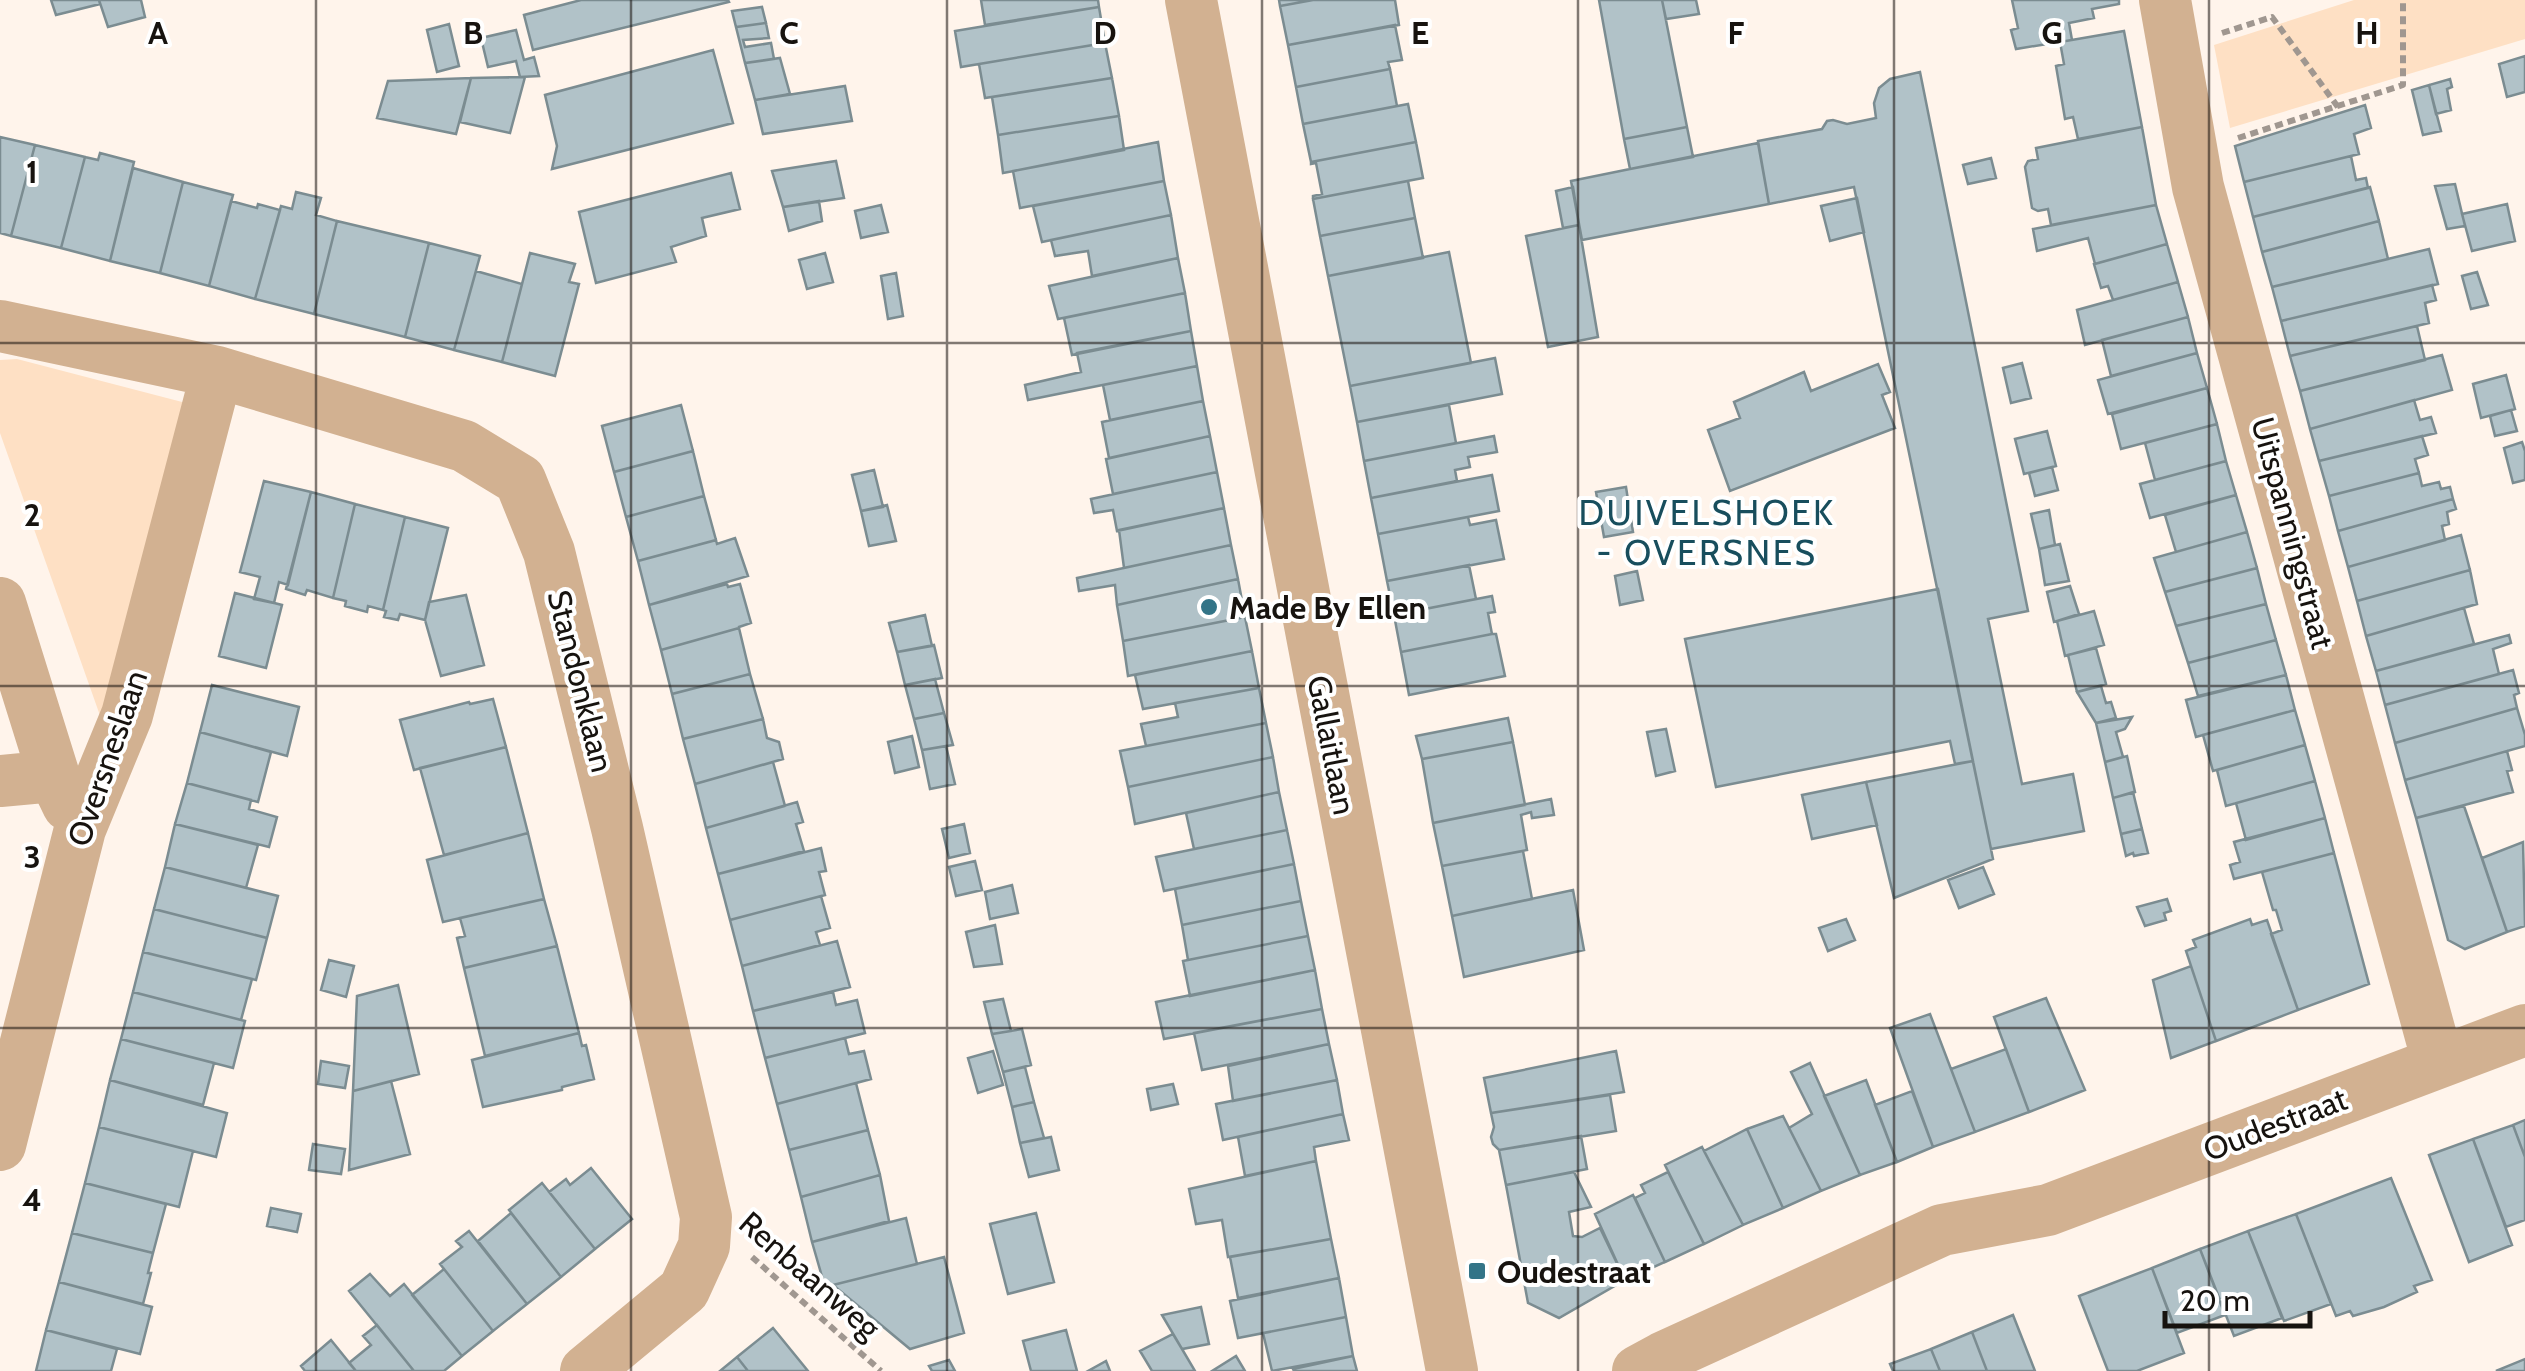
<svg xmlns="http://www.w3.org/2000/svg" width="2525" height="1371" font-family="Cabin,sans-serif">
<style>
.green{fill:#fee0c4}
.building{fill:#b1c2c8;stroke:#7b8c91;stroke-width:2.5}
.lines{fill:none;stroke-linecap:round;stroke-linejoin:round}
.path{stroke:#a09790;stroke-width:6;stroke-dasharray:8 5;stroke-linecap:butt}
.minor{stroke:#d2b191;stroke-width:52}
.grid{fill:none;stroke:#17130f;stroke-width:2.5;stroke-opacity:0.55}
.poi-dot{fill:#337487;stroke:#fff;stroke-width:4}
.labels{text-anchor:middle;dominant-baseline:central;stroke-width:8;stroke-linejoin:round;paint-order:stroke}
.street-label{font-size:32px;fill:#17130f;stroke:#fff}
.poi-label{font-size:32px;font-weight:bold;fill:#17130f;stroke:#fff;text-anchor:start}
.neighbourhood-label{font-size:35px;letter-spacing:2.5px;fill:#184e5d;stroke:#fff}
.grid-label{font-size:32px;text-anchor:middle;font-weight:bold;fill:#17130f;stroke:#fff;stroke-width:8;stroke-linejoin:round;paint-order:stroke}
</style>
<rect width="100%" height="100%" fill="#fff4eb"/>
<!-- green -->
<path class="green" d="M2354,0H2525V39L2230,128L2214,45Z
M17,359L186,403L103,724L0,433V360Z"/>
<!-- building -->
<path class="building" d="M51,0H99L100,4L56,15Z
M99,0H141L145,17L108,27Z
M581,0H728L729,2L533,50L524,15Z
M981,0H1098L1099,7L985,25Z
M1279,0H1313L1280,6Z
M1313,0H1395L1399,25L1288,45L1280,6Z
M1599,0H1662L1687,127L1624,139Z
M1662,0H1696L1699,14L1666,19Z
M2012,0H2119V4L2092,9L2094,18L2069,23L2072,40L2016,49L2011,30L2018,28Z
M762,7L766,23L736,27L732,11Z
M1099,7L1105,43L961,67L955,31Z
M766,23L769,38L743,40L745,47L771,43L774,59L745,63L736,27Z
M449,24L459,66L437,72L427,30Z
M1395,25L1402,60L1388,62L1390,69L1296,87L1288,45Z
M516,30L524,60L534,57L539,76L520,77L516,61L488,67L481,38Z
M2124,31L2142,127L2078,139L2073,117L2065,119L2056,66L2064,64L2060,42Z
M1105,43L1112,78L985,98L979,64Z
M713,50L733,123L552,169L557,146L545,95Z
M2525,56V92L2507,97L2499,64Z
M780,58L790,94L755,100L745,63Z
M1390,69L1397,106L1303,124L1296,87Z
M1920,72L2028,611L1988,619L2022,784L2073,774L2084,831L1991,849L1854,187L1769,204L1758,141L1822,129L1827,121L1833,120L1847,124L1876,118L1874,103L1879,88L1890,79Z
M525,77L510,133L460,122L471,78Z
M471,78L456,134L377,118L388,81Z
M1112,78L1119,116L998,135L992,97Z
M2450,79L2452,87L2447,89L2451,110L2436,114L2429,85Z
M2429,85L2441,131L2423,135L2412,90Z
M845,86L852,121L763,134L755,100Z
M1408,104L1416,142L1311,162L1303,124Z
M2365,105L2371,128L2354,134L2359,154L2244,182L2235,146Z
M1119,116L1124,150L1003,173L998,135Z
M1687,127L1693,157L1630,169L1624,139Z
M2142,127L2156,205L2051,225L2048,209L2038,211L2032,208L2025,167L2028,161L2038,159L2036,148Z
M0,137L35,145L11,236L0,233Z
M1158,142L1164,181L1020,208L1013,171Z
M1416,142L1423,178L1313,199V196L1322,194L1316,163L1311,164V162Z
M1758,143L1769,204L1582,240L1571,181Z
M35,145L85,157L61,248L11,236Z
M100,153L134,162L110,261L61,248L85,157L98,160Z
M2351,156L2356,180L2366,178L2368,188L2253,217L2244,182Z
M1991,158L1996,178L1968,184L1963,165Z
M836,161L844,198L783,207L772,171Z
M133,168L183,182L160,273L110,261Z
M731,173L740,209L702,218L706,236L671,247L676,262L596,283L579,212Z
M1164,181L1171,215L1042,242L1033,206Z
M1408,181L1415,218L1320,236L1313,199Z
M183,182L233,195L209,286L160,273Z
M2455,184L2465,226L2447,229L2435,186Z
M1573,187L1579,225L1563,228L1556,191Z
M2370,187L2379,221L2262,252L2253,217Z
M296,192L321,198L316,215L337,221L314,314L255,299L281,206L292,209Z
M1857,198L1864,232L1830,241L1821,206Z
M231,201L257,208L258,204L280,210L255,299L209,286Z
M819,201L822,221L789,231L783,207Z
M2507,204L2515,241L2472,251L2462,214Z
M881,205L888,232L861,238L855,211Z
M2156,205L2167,244L2095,264L2088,238L2037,251L2033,229Z
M1171,215L1178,258L1092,276L1088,251L1055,256L1051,240Z
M1415,218L1423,258L1328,276L1320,236Z
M337,221L429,243L405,337L314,314Z
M2379,221L2388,259L2272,287L2262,252Z
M1579,225L1598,337L1548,347L1526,236Z
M429,243L480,256L454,350L405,337Z
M2167,244L2178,282L2113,300L2108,286L2101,288L2094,264Z
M2429,249L2438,284L2281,321L2272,287Z
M1449,252L1471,363L1350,386L1328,276Z
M530,253L575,264L569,282L579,284L555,376L502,362Z
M825,253L833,282L807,289L799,260Z
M1178,258L1185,293L1058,319L1049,286Z
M476,271L522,284L502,362L454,350Z
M2477,272L2488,305L2471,309L2462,276Z
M896,273L903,316L888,319L881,276Z
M2178,282L2188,317L2085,345L2077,310Z
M2432,285L2436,300L2425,303L2429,323L2290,356L2281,321Z
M1185,293L1191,331L1072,355L1064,318Z
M2188,317L2197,353L2111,376L2102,340Z
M2417,326L2425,360L2300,391L2290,356Z
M1191,331L1197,366L1028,400L1025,385L1081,372L1077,353Z
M2197,353L2207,388L2108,414L2098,380Z
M2442,355L2452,390L2310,429L2300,391Z
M1495,358L1502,394L1357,422L1350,386Z
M2022,363L2031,398L2011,403L2003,368Z
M1878,364L1890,392L1882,395L1895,428L1730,491L1708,430L1740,418L1734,402L1804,372L1811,391Z
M1197,366L1203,401L1110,420L1103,385Z
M2506,375L2515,409L2481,418L2473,384Z
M2207,388L2217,424L2121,449L2112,414Z
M2414,400L2420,420L2431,417L2436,433L2319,461L2310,429Z
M1203,401L1210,436L1109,458L1102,422Z
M681,405L693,451L614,472L602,426Z
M1449,405L1456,443L1364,461L1357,422Z
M2511,410L2517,431L2495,436L2490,416Z
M2217,424L2226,461L2155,480L2145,443Z
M2047,431L2056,466L2024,474L2015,439Z
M1210,436L1217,472L1113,494L1106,459Z
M1494,436L1497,452L1468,457L1470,467L1455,470L1457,481L1371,498L1364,461Z
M2422,436L2428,455L2415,459L2419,473L2329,496L2319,461Z
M2522,442L2525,451V480L2513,483L2504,448Z
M693,451L704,496L626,517L614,472Z
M2226,461L2236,495L2150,518L2140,484Z
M2052,467L2058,490L2035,496L2029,473Z
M874,470L883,507L861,511L852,475Z
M1217,472L1224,508L1117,531L1113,510L1094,513L1091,499Z
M2419,473L2422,486L2439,482L2441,489L2450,487L2453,499L2338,531L2329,496Z
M1492,475L1499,511L1378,534L1371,498Z
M264,481L311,492L288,585L279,582L274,603L254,599L260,577L240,572Z
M1626,487L1633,532L1604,537L1596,492Z
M311,492L355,504L333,598L307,590L305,595L286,589Z
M2236,495L2247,532L2176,552L2165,515Z
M704,496L716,540L638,561L626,517Z
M2453,499L2456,509L2447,512L2449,524L2442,526L2445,540L2348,567L2338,531Z
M355,504L405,517L383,610L368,606L367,612L345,606L346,601L333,598Z
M887,505L896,541L869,546L861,511Z
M1224,508L1231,545L1124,568L1119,530Z
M2049,510L2055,545L2039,549L2031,514Z
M405,517L448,528L425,620L400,614L398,620L384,617L386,611L383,610Z
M1468,517L1470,525L1496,520L1504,559L1387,581L1378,534Z
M2247,532L2257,568L2165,592L2154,558Z
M2461,535L2470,570L2357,601L2348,567Z
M735,538L748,576L649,605L638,561L716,540L717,544Z
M2060,544L2069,581L2045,585L2039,549Z
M1231,545L1238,579L1117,605L1115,585L1079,591L1077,578Z
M1469,565L1476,599L1394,615L1387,581Z
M2257,568L2266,604L2176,626L2165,592Z
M2470,570L2477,604L2366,636L2357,601Z
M1637,571L1643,600L1620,605L1615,576Z
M1238,579L1245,617L1123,641L1117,605Z
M727,584L728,587L740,584L751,623L739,627V628L661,650L649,605Z
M2070,586L2079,614L2054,622L2047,592Z
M1938,589L1973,761L1955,764L1950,741L1716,787L1685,639Z
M235,593L282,605L266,668L219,656Z
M466,595L484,665L441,676L425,620L429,602Z
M1492,596L1495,612L1488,613L1492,634L1401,652L1394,615Z
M2266,604L2276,640L2188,663L2176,626Z
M2464,608L2474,644L2376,671L2366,636Z
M2094,611L2104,645L2065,656L2057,621Z
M925,615L932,646L897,652L889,623Z
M1245,617L1252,651L1128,676L1123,641Z
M739,628L750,674L672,694L661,650Z
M1492,634H1496L1505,676L1409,695L1401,652Z
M2509,635L2511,643L2493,649L2499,674L2385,705L2376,671Z
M2276,640L2286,675L2198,696L2188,663Z
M934,645L942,678L905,685L897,652Z
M2096,648L2106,684L2077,692L2068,655Z
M1252,651L1259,688L1143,709L1135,675Z
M2513,670L2519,693L2514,695L2517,708L2395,743L2385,705Z
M750,674L763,719L683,739L672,694Z
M2286,675L2295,710L2196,737L2186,700Z
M935,679L944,713L914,719L905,685Z
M212,685L299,707L287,756L200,732Z
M2101,686L2106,703L2111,702L2116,718L2096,723L2077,692Z
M1259,688L1266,723L1146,746L1141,724L1178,717L1175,703Z
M493,699L506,747L414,770L400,720L469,702L470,704Z
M2517,708L2525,735V746L2405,780L2395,743Z
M2295,710L2305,745L2213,771L2203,735Z
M944,713L953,745L922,750L914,719Z
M2132,717L2125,729L2116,732L2123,757L2105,762L2096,723Z
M1508,718L1513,742L1422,759L1416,736Z
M763,719L767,738L779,742L783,759L695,784L683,739Z
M1266,723L1273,757L1128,787L1120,751Z
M1666,729L1675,771L1656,776L1647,732Z
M200,732L271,752L258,802L187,783Z
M912,736L919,767L895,773L888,742Z
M1513,742L1525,805L1433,823L1422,759Z
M2305,745L2315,781L2226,806L2217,770Z
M946,746L955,784L930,789L922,750Z
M506,747L528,833L444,855L420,768Z
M2507,751L2512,770L2507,771L2513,792L2416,818L2405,780Z
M2127,756L2135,792L2113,798L2105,762Z
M1273,757L1279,792L1135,824L1128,787Z
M1973,761L1993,859L1894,898L1866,782Z
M773,762L785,806L706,828L695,784Z
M2315,781L2325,818L2246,840L2236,803Z
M1866,782L1877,825L1812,839L1802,795Z
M187,783L251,800L249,809L277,817L269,847L175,824Z
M1279,792L1287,830L1194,849L1186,813Z
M2133,792L2142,829L2121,834L2113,798Z
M1551,799L1554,815L1532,818L1531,812L1521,815L1527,850L1442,866L1433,823Z
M797,802L803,822L796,824L804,851L718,874L706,828Z
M2464,806L2507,932L2465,949L2448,940L2416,818Z
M2325,818L2334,853L2234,879L2230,865L2240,862L2234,842Z
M175,824L258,845L246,888L165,867Z
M964,824L970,853L949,858L942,829Z
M2142,829L2148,853L2134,856L2133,853L2126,856L2121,834Z
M1287,830L1294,864L1164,891L1156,857Z
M528,833L544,899L443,922L427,860Z
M2523,842L2525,926L2507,932L2482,858Z
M821,848L826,871L819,872L825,895L730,920L718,874Z
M1523,851L1532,899L1452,916L1442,866Z
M2334,853L2369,984L2298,1010L2271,934L2282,930L2276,910H2273L2262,872Z
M975,861L982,890L956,896L949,867Z
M1294,864L1301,901L1182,925L1175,889Z
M165,867L278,896L267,938L154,909Z
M1983,867L1994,894L1959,908L1948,880Z
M1012,885L1018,913L990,919L985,892Z
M1573,890L1584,950L1464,977L1452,916Z
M821,896L830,928L816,932L820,945L742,966L730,920Z
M544,899L557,946L464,968L457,938L465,936L460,918Z
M2167,899L2171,911L2164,913L2166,920L2145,926L2137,907Z
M1301,901L1308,936L1188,960L1182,925Z
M154,909L267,938L256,980L143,952Z
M1846,919L1855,940L1828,951L1819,928Z
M2250,919L2252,925L2267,920L2298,1010L2216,1041L2186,951L2196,947L2193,940Z
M995,925L1002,964L974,967L966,932Z
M1308,936L1315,970L1190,996L1183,961Z
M837,941L850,987L753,1011L742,966Z
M557,946L579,1033L485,1056L464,968Z
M143,952L252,979L241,1020L133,992Z
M329,960L354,966L346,997L321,990Z
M2191,966L2216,1041L2171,1058L2153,980Z
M1315,970L1322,1009L1164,1039L1156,1002Z
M398,985L419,1074L353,1091L357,996Z
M133,992L245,1021L233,1068L121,1039Z
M833,992L836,1005L857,1000L865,1033L765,1058L753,1011Z
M2046,998L2085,1090L2029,1112L1994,1017Z
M1003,999L1011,1031L992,1034L984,1002Z
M1322,1009L1329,1044L1202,1070L1194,1033Z
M1930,1014L1975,1132L1933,1147L1890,1028Z
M1022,1029L1031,1065L1003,1072L992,1034Z
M579,1033L582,1046L586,1045L594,1079L562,1087V1090L483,1107L472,1060Z
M845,1038L849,1054L864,1051L871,1079L777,1104L765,1058Z
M121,1039L214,1063L203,1105L110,1080Z
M1329,1044L1337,1080L1233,1101L1228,1066Z
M2006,1049L2029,1112L1975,1132L1951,1069Z
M993,1051L1003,1085L978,1093L968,1058Z
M1616,1051L1624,1092L1491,1113L1484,1078Z
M321,1061L349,1066L345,1088L318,1084Z
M1810,1063L1860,1175L1821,1191L1789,1128L1812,1114L1791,1072Z
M1025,1067L1034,1102L1012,1107L1003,1072Z
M110,1080L227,1113L216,1157L99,1127Z
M1337,1080L1343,1114L1223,1140L1216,1104Z
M1866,1080L1897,1162L1860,1175L1824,1096Z
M391,1081L410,1154L349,1170L353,1091Z
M856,1083L868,1130L789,1150L777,1104Z
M1173,1084L1178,1104L1151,1110L1147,1089Z
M1912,1091L1933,1147L1897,1162L1875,1105Z
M1610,1095L1616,1131L1499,1150L1493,1144L1491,1137L1494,1127L1491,1113Z
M1034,1102L1044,1138L1020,1143L1012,1107Z
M1343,1114L1349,1140L1314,1147L1316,1161L1245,1176L1238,1137Z
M1783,1116L1821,1191L1783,1208L1747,1129Z
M2525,1120V1157L2513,1125Z
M2513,1125L2525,1157V1220L2506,1227L2473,1139Z
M99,1127L193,1151L179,1207L85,1183Z
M1747,1129L1783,1208L1743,1225L1704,1151Z
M868,1130L880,1175L801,1197L789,1150Z
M1581,1136L1587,1169L1506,1185L1499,1150Z
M1051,1137L1059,1170L1029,1177L1020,1143Z
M2473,1139L2512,1245L2469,1262L2429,1155Z
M313,1144L345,1149L341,1174L309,1170Z
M1702,1147L1743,1225L1704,1244L1665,1165Z
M1316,1161L1331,1239L1228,1257L1222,1220L1196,1224L1189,1189Z
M591,1168L632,1219L595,1249L549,1192L566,1179L570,1185Z
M1574,1172L1591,1207L1569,1212L1573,1236L1582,1237L1600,1228L1625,1280L1559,1318L1528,1303L1506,1185Z
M1668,1172L1704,1244L1665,1262L1635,1198L1645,1193L1641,1185Z
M880,1175L889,1221L812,1242L801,1197Z
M2391,1178L2432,1280L2414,1286L2417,1292L2384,1307L2353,1316L2350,1311L2336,1316L2296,1214Z
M85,1183L166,1204L153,1253L72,1233Z
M542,1183L595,1249L561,1277L509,1210Z
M1633,1195L1665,1262L1625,1280L1595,1214Z
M271,1208L301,1214L297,1232L267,1226Z
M511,1213L561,1277L527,1304L478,1241Z
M1036,1213L1054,1282L1008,1294L990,1224Z
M2296,1214L2331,1304L2284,1321L2248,1231Z
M906,1218L917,1264L825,1287L812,1242Z
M469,1231L527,1304L493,1331L440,1264L462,1247L456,1241Z
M2248,1231L2282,1318L2234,1336L2200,1249Z
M72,1233L153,1253L148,1273H151L143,1304L59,1282Z
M1331,1239L1339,1278L1238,1298L1230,1257Z
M2200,1249L2225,1315L2177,1333L2152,1268Z
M944,1257L964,1333L910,1349L833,1285Z
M2152,1268L2184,1353L2137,1371H2108L2079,1296Z
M444,1269L493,1331L462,1356L412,1295Z
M370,1274L390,1296L404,1284L462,1356L444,1371H414L349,1291Z
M1339,1278L1346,1317L1238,1338L1230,1301Z
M59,1282L152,1307L140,1354L46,1330Z
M1201,1307L1209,1344L1182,1349L1162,1315Z
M2013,1315L2035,1371H1987L1972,1332Z
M1346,1317L1353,1356L1272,1371L1263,1333Z
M377,1325L414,1371H356L349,1363L371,1345L363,1336Z
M773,1328L808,1371H748L737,1357Z
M46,1330L117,1349L111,1371H36Z
M1066,1330L1077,1371H1031L1023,1341Z
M1972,1332L1987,1371H1940L1931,1349Z
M1173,1334L1182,1349L1195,1371H1152L1140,1351Z
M331,1340L356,1371H305L301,1366Z
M1931,1349L1940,1371H1893L1890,1364Z
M1236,1356L1245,1371H1212Z
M1353,1356L1357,1371H1294L1293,1369Z
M737,1357L748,1371H720Z
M2525,1359V1371H2496Z
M949,1360L955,1371H932L929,1366Z
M1106,1361L1110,1371H1088Z"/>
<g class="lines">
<!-- path -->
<path class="path" d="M2222,33L2272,17L2338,107
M2238,138L2403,85V0
M752,1257L881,1371"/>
<!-- minor -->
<path class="minor" d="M1191,0L1452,1371
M2165,0L2198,187L2438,1062
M0,326L217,372L464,446L520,480L549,552L617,828L706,1217L704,1246L684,1290L586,1371
M0,603L54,776
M0,781L54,776L68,805
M0,1145L80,829L127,715L217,372
M1638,1371L1662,1358L1942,1230L2048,1210L2525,1030"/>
</g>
<!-- grid -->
<path class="grid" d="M316,0V1371M631,0V1371M947,0V1371M1262,0V1371M1578,0V1371M1894,0V1371M2209,0V1371M0,343H2525M0,686H2525M0,1028H2525"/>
<!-- markers -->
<g class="poi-dot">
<circle cx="1209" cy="607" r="10"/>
<rect x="1467" y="1261" width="20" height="20" rx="5"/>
</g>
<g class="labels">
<!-- street labels -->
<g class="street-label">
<text transform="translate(2293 533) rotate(75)">Uitspanningstraat</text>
<text transform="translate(581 681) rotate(76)">Standonklaan</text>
<text transform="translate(1332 745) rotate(79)">Gallaitlaan</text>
<text transform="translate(107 758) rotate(-71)">Oversneslaan</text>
<text transform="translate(2275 1124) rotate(-21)">Oudestraat</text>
<text transform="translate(810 1275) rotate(41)">Renbaanweg</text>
</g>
<!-- poi labels -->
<g class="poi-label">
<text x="1229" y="607">Made By Ellen</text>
<text x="1497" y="1271">Oudestraat</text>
</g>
<!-- neighbourhood labels -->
<g class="neighbourhood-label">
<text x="1707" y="512">DUIVELSHOEK<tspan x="1707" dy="40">- OVERSNES</tspan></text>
</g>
</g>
<g class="grid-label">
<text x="158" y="44">A</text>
<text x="473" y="44">B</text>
<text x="789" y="44">C</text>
<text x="1105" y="44">D</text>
<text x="1420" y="44">E</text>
<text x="1736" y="44">F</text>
<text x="2052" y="44">G</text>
<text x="2367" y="44">H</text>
<text x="32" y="183">1</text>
<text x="32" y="526">2</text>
<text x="32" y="868">3</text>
<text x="32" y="1211">4</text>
</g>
<!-- scale -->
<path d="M2165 1311v15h145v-15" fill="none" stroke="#17130f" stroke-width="5"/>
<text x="2180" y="1311" font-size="30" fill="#17130f" stroke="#ffffff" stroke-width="8" paint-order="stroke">20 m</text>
</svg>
